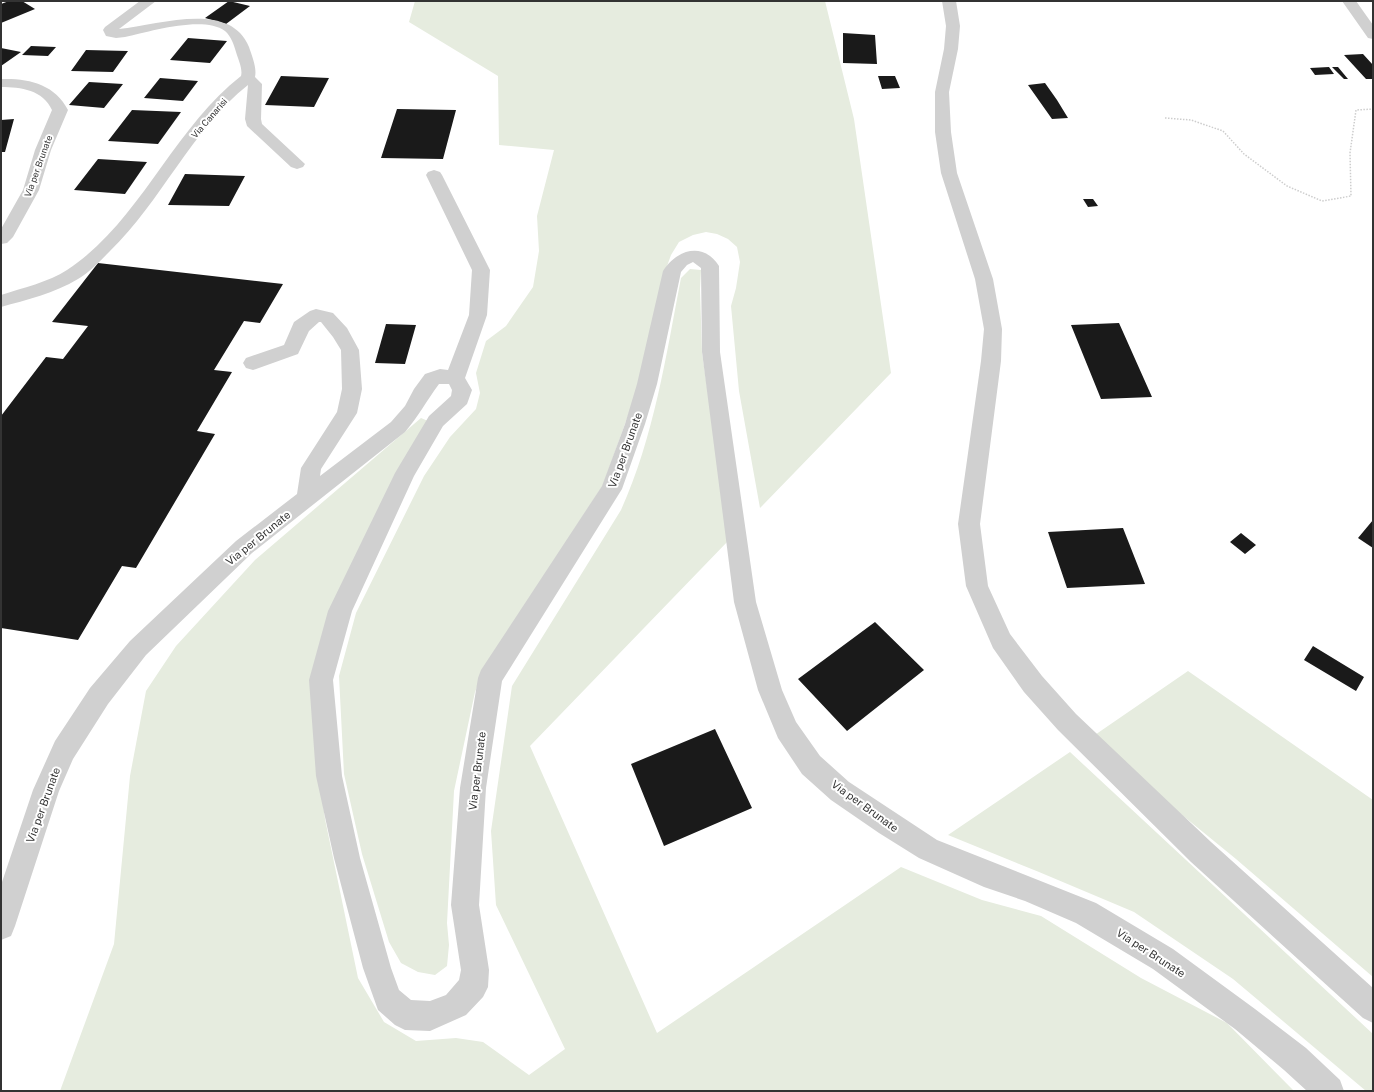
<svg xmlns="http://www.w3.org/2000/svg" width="1374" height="1092" font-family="'Public Sans',sans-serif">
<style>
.green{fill:#e6ecdf}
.building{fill:#1a1a1a}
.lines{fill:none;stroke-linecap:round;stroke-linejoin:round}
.path{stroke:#cdcdcd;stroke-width:1.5;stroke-dasharray:1.5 1.5;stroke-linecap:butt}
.minor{fill:#d0d0d0;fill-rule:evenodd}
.labels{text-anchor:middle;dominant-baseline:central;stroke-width:4;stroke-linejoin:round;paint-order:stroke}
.far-street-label{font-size:9px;fill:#333;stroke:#fff}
.street-label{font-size:11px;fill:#333;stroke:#fff}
</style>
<rect width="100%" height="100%" fill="#fff"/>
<!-- green -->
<path class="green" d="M415,1H825L854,119L891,373L760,508L739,391L731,306L736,288L740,262L737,247L728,239L717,234L706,232L693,235L679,242L671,255L666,269L640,382L603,485L485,667L475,692L454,791L447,923L449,945L447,966L435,975L418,972L401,963L389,942L362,854L344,774L339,676L356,613L424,476L450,437L476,409L480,393L476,373L486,341L506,326L533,287L539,251L537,216L554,150L499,145L498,76L409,22Z
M690,269L701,270L700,289L702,353L729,540L530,746L657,1033L901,867L982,900L1041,916L1141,978L1227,1023L1294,1091H60L114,944L130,776L146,691L176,646L255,560L421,418L428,421L331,607L315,743L325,819L358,978L384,1022L416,1041L456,1038L483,1042L529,1075L565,1049L496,905L491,831L512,686L621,510C654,437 666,356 681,278Z
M1188,671L1373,800V977L1236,859L1089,739Z
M1070,752L1373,1034V1091H1366L1233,979L1134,912L1039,872L948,835Z"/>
<!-- building -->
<path class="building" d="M9,1H22L35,9L1,23V4Z
M229,1L250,6L226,24L205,18Z
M843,33L875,35L877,64L843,63Z
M188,38L227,41L210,63L170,60Z
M31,46L56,47L48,56L22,55Z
M1,48L21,52L1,66Z
M86,50L128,51L113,72L71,71Z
M1363,54L1373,65V79H1366L1344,55Z
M1329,67L1334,74L1315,75L1310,68Z
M1332,67H1338L1348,79H1344Z
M281,76L329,78L314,107L265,105Z
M878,76H895L900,88L882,89Z
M160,78L198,81L183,101L144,98Z
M89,82L123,84L104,108L69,105Z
M1045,83L1057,100L1068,118L1052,119L1028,85Z
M397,109L456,110L443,159L381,158Z
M132,110L181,112L158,144L108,141Z
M14,119L5,152H1V120Z
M98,159L147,162L125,194L74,190Z
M185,174L245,176L229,206L168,205Z
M1083,199H1093L1098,206L1088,207Z
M98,263L283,284L260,323L244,321L214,370L232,372L197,431L215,434L136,568L122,566L78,640L1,628V416L46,357L63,359L88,326L52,322Z
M1119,323L1152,397L1101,399L1071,325Z
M386,324L416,325L405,364L375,363Z
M1373,520V548L1358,538Z
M1123,528L1145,584L1067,588L1048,532Z
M1241,533L1256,545L1245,554L1230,542Z
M875,622L924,670L847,731L798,679Z
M1313,646L1364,677L1356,691L1304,660Z
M715,729L752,808L664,846L631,764Z"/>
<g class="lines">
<!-- path -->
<path class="path" d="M1165,118L1191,120L1223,131L1244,154L1287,186L1322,201L1351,196L1350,153L1356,110L1373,109"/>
<!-- minor -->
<path class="minor" d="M140,1H156L119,29C159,25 230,0 249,47C252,56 257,68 255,77L262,84L261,119L262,124L305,164L303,167L297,169L291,167L247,126L245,119L248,85C192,129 161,202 110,251C100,261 90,272 78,279C55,293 26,300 1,307V295C22,288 49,282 67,270C140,222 172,130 241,76C243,69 238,59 236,52C234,45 231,36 225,31C203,15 149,32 125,37L116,38L106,36L103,30L105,27Z
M942,1H956L960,26L958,49L949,92L951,132L957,173L993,279L1002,329L1001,361L980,524L988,586L1010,634L1042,676L1076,714L1211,842L1373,988V1023L1363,1018L1191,862L1058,730L1024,692L993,648L966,586L958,524L981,361L984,329L975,279L941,173L935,132V92L944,49L946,26Z
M1342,1H1356L1373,25V39L1368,38Z
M1,79C28,78 55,84 68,110L51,150L39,190L13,237L7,243L1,244V229L23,190L35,150L52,110C43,90 21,87 1,87Z
M434,170L440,172L442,175L490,270L487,315L465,378L472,390L467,404L443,426L414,476L352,611L333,680L342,776L360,858L391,968L399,990L411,1000L430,1001L446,995L459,980L461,970L451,905L460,788L478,678L481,670L602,486L625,424L637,384L663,271C676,250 703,241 719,266L720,352L756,602L782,690L796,722L820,756L849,782L937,840L1096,903L1173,949L1255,1009L1306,1048L1340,1080L1344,1091H1307L1284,1070L1235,1029L1153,969L1076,923L1025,901L984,887L919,858L879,833L831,800L802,774L778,738L758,690L734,602L702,352L701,268L693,262L687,265L681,272L657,384L645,424L622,489L502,681L486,788L479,905L489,970L488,987L483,997L466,1015L430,1031L405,1030L395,1025L378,1010L363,968L334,858L316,776L309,680L328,611L395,473L429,416L451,396L452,390L449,384H439C427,400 418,417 405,432L252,553L146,655L108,704L73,759L59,791L15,926L11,936L1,940V885L33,790L55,741L90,688L130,641L236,541L297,494L301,468L337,412L342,389L341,350L333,337L321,322H319L309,331L298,354L253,370L246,368L243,363L246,358L284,345L294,322L310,311L316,309L333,313L347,328L359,350L362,389L357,413L321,469L320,476L391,422L405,406L414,389L425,374L440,369L448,370L469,315L472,270L426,175L428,172Z"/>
</g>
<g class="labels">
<!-- far-street labels -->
<g class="far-street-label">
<text transform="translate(209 118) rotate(-49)">Via Canarisi</text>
<text transform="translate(38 166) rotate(-70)">Via per Brunate</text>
</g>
<!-- street labels -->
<g class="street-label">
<text transform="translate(625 450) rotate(-70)">Via per Brunate</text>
<text transform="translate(258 538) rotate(-39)">Via per Brunate</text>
<text transform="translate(477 771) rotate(-83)">Via per Brunate</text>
<text transform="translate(43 805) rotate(-70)">Via per Brunate</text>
<text transform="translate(865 806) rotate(36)">Via per Brunate</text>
<text transform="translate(1151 953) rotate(33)">Via per Brunate</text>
</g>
</g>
<!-- border -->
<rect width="1374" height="1092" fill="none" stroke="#333333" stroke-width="4"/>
</svg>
